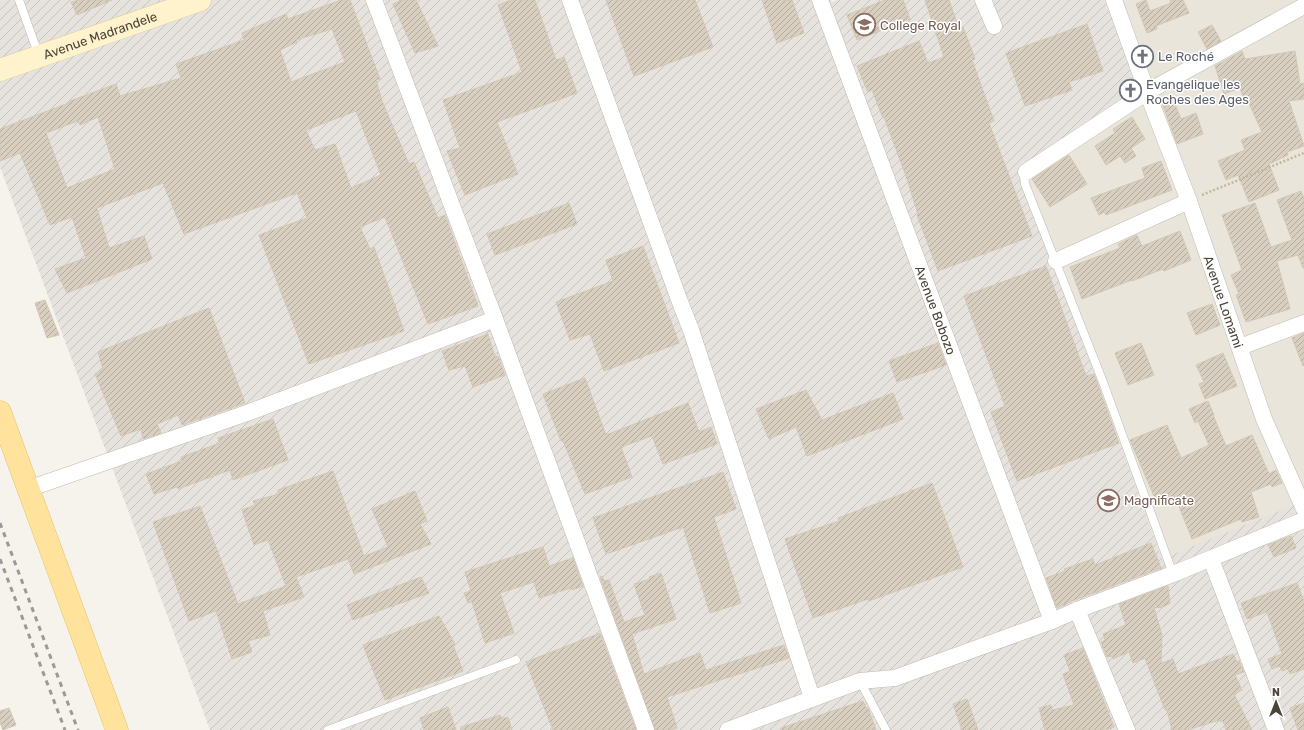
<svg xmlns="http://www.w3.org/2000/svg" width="1304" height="730" font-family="Rubik,sans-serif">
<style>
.residential{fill:#eae5da}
.industrial{fill:url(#industrial-furrows)}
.building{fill:url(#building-hatch);stroke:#d3c7b4;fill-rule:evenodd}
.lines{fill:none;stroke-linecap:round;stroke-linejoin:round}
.lane-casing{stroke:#c2bbae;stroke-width:9}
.street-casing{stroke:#c2bbae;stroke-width:17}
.secondary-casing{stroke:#d6c79b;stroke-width:23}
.primary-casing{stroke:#e6c16a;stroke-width:23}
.path{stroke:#c4b79f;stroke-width:2.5;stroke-dasharray:2 2;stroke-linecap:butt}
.lane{stroke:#fff;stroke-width:8}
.street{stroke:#fff;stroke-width:16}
.secondary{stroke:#fff3cd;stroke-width:22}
.primary{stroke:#ffe39c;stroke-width:22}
.rail{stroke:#9a9a9a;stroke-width:3;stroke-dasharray:5 5;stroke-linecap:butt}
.labels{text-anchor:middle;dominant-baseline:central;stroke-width:3;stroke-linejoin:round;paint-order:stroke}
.education-label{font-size:13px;fill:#785e54;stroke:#fff;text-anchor:start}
.street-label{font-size:13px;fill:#4b4439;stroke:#fff}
.worship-label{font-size:13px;fill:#5b616d;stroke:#fff;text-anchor:start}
</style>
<defs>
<pattern id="industrial-furrows" width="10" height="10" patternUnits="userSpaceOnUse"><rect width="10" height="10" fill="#e6e2dd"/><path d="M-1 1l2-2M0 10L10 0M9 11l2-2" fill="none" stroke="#c7c3be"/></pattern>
<pattern id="building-hatch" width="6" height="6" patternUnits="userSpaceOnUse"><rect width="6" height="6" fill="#d8cfc1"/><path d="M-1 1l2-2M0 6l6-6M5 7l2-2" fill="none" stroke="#b1aa9e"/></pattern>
</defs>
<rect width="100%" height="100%" fill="#f6f3ec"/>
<!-- residential -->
<path class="residential" d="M1104,0H1304V506L1162,559L1020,167L1147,92Z"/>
<!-- industrial -->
<path class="industrial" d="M0,0H831L832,2L837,0H1104L1147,92L1020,167L1162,559L1304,501V730H210L0,167Z"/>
<!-- building -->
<path class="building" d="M79,0H112L77,15L71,2Z
M341,0H350L380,79L376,80L382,101L409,164L414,162L438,218L445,215L478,306L428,324L385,217L360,227L370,249L374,247L404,331L309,364L259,235L307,218L297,193L184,234L163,183L97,208L109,248L144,236L152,259L67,293L55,269L86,258L72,217L50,225L20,153L0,161V129L71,102L70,101L116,84L120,96L181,78L176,64L244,40L242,33L286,14L288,19ZM332,29L345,62L291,82L280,50L297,42L296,40ZM356,111L381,175L351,188L335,144L315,150L306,130ZM98,117L115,169L67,188L46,133L78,121L80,125Z
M402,0H416L438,46L415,53L393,4Z
M511,0H535L556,60L564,57L577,93L497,122L518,174L465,195L447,151L460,148L443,100L522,72L498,5Z
M606,0H695L713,47L634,76Z
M762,0H792L804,33L777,43Z
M885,0H903L910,19L857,40L847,15Z
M925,0H949L959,29L963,27L975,59L972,60L994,121L989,123L1032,236L938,271L917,215L918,214L906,176L884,117L883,118L872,90L868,92L857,66L919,41L928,63L944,57Z
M1146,0L1150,11L1171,3L1170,0H1183L1189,13L1156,26L1157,29L1147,33L1136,4Z
M1087,24L1103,71L1069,82L1072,90L1025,106L1006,53Z
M1212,25L1221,41L1207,49L1198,32Z
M1242,51L1245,59L1295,51L1300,84L1304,83V99L1289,101L1304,146L1287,152L1288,155L1269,164L1279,190L1249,202L1238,175L1226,180L1218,161L1245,150L1241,140L1262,132L1248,101L1245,102L1240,88L1224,94L1215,66Z
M1173,99L1181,119L1196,113L1203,134L1177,144L1162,103Z
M1132,117L1145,139L1131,148L1136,156L1125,163L1120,156L1106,165L1095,146L1115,133L1113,129Z
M1069,155L1087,184L1050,207L1032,179Z
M1161,161L1172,190L1106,215L1104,212L1099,215L1091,198L1145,178L1142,168Z
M1301,191L1304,198V268H1303L1298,255L1277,261L1290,309L1246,322L1236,295L1239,294L1231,275L1242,270L1222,215L1255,203L1271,247L1292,240L1277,200Z
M569,203L577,224L495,255L487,234Z
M1180,231L1191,260L1164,271L1163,269L1132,281V280L1082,299L1070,267L1120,248L1118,244L1137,235L1142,246Z
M643,246L679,343L604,371L590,334L570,340L556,302L613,281L606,260Z
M1046,266L1086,376L1094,374L1119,443L1017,481L991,412L1005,406L964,296Z
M45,300L59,335L47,338L35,303Z
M1212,304L1220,325L1196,335L1187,313Z
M209,308L245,403L182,425L178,415L157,424L161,433L143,439L141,429L121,436L95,374L103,369L98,352Z
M1304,333V365L1303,366L1292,338Z
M488,334L495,357L498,356L505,375L473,387L465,366L449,370L442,351Z
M938,343L946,365L897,382L889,361Z
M1141,343L1154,375L1128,385L1115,353Z
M1223,353L1237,386L1205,399L1199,384L1204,382L1196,365Z
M585,378L606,435L688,403L699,432L711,427L717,444L663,464L652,436L621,447L632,477L585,494L563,441H561L543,394Z
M806,390L822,420L893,393L903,419L807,456L796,427L769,439L756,409Z
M1208,401L1214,415H1213L1226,446L1252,435L1269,474L1276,470L1282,483L1272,487L1271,484L1251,492L1259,517L1242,522L1241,519L1192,539L1176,499L1167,503L1165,500L1157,503L1130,440L1167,425L1181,458L1209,445L1198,421L1195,423L1189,409Z
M273,419L288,460L233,480L230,470L178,489L177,487L154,494L146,474L182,461L181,457L220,443L218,438Z
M333,471L364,556L388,547L372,509L415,491L427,521L420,524L431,544L354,574L348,559L296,577L304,597L263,611L270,635L248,641L252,652L232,659L216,611L189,621L153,522L200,506L238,604L286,586L268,540L254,545L242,510L255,505L253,501L279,494L278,490Z
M723,472L736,509L714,517L741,603L710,613L683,527L606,554L593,518Z
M932,483L963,567L869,601L868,599L813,618L785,539L839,521L838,518Z
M1291,536L1296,548L1274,557L1268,545Z
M1151,543L1161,568L1072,601L1057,608L1046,578L1065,571L1064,569L1093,559L1095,565Z
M543,547L549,566L573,558L583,586L572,590L571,588L539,598L534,582L500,593L514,633L485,643L472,602L468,603L464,593L471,591L465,572Z
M661,573L676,619L632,634L644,674L700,653L706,670L784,645L789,658L667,697L677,728L671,730H655L600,577L602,576L604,581L609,580L624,622L645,615L634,584L650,579L649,577Z
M421,577L429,593L353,620L347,605Z
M1297,583L1304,601V669L1290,674L1288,669L1282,671L1280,666L1272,669L1268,659L1282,654L1267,612L1247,619L1241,603Z
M1168,586L1170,603L1163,607L1154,608L1162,635L1161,663L1173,659L1178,674L1233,654L1237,662L1239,661L1244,672L1235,675L1242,690L1234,694L1252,730H1226L1223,721L1221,722L1220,720L1187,730H1172L1167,710H1165L1145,658L1133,663L1129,652L1113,659L1112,656L1107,657L1101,642L1105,640L1103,634L1126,625L1119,604Z
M439,616L455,644L453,645L463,671L385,700L363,645Z
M600,633L636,730H553L526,662Z
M1083,648L1114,727L1105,730H1045L1039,708L1051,705L1052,710L1074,705L1063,674L1070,671L1064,655Z
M967,699L978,730H962L953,704Z
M863,701L866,708H868L876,730H781V728Z
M1304,703V730H1298L1290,708Z
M448,707L456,730H424L420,718Z
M9,708L16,725L3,730L0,722V711Z
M500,715L502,719L508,717L512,730H461V727Z"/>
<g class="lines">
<defs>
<path id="lane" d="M19,0L39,56
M1026,172L1024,176L1025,184L1103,382L1173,574
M860,681L886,730
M328,730L516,660"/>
<g id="street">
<path d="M374,0L495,319L646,730"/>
<path d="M570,0L680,302L691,330L812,698"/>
<path id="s1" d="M820,0L1052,621"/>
<path d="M983,0L994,26"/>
<path id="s2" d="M1114,0L1147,92L1189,201L1264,419L1304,509"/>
<path d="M1026,172L1147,92L1304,6"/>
<path d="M1056,261L1189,201"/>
<path d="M1240,347L1304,323"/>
<path d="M28,489L247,413L495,319"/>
<path d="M1211,559L1276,730"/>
<path d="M1077,610L1127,730"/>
<path d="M728,730L860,681L895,678L1052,621L1077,610L1173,574L1304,520"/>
</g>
<g id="secondary">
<path id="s3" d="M0,70L200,0"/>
</g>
<path id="primary" d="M0,412L117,730"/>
</defs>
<!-- lane casing -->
<use href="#lane" class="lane-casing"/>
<!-- street casing -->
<use href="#street" class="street-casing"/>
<!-- secondary casing -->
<use href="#secondary" class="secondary-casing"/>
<!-- primary casing -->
<use href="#primary" class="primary-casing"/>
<!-- path -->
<path class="path" d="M1202,195L1304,153"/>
<!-- lane -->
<use href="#lane" class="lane"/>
<!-- street -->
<use href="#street" class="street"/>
<!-- secondary -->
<use href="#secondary" class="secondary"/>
<!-- primary -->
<use href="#primary" class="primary"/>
<!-- rail -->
<path class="rail" d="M0,523L78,730
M0,559L65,730"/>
</g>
<!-- icons -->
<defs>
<symbol id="school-ring" viewBox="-11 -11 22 22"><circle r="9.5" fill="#fff" stroke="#8d6e63" stroke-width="1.5"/><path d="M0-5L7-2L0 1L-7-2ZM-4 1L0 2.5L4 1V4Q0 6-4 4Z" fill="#8d6e63"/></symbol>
<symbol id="church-ring" viewBox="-11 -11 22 22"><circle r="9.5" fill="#fff" stroke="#6b7280" stroke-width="1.5"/><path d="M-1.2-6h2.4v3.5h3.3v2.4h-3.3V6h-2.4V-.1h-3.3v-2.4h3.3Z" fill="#6b7280"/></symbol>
</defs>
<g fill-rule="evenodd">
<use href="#school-ring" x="852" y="12" width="25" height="25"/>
<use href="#church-ring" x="1130" y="44" width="25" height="25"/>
<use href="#church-ring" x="1118" y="78" width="25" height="25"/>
<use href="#school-ring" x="1096" y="488" width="25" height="25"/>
</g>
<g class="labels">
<!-- education labels -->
<g class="education-label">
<text x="880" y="25">College Royal</text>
<text x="1124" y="500">Magnificate</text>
</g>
<!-- street labels -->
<g class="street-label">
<text stroke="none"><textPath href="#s3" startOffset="106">Avenue Madrandele</textPath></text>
<text stroke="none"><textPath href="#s2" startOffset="321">Avenue Lomami</textPath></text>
<text stroke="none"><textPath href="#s1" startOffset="331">Avenue Bobozo</textPath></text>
</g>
<!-- worship labels -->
<g class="worship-label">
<text x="1158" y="56">Le Roché</text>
<text x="1146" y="84">Evangelique les<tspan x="1146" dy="15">Roches des Ages</tspan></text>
</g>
</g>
<!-- north arrow -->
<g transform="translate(1276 702)" stroke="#ffffff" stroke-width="3" paint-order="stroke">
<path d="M0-3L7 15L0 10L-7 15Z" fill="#4b4439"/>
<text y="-6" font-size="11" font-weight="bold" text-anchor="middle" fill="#4b4439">N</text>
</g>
</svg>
